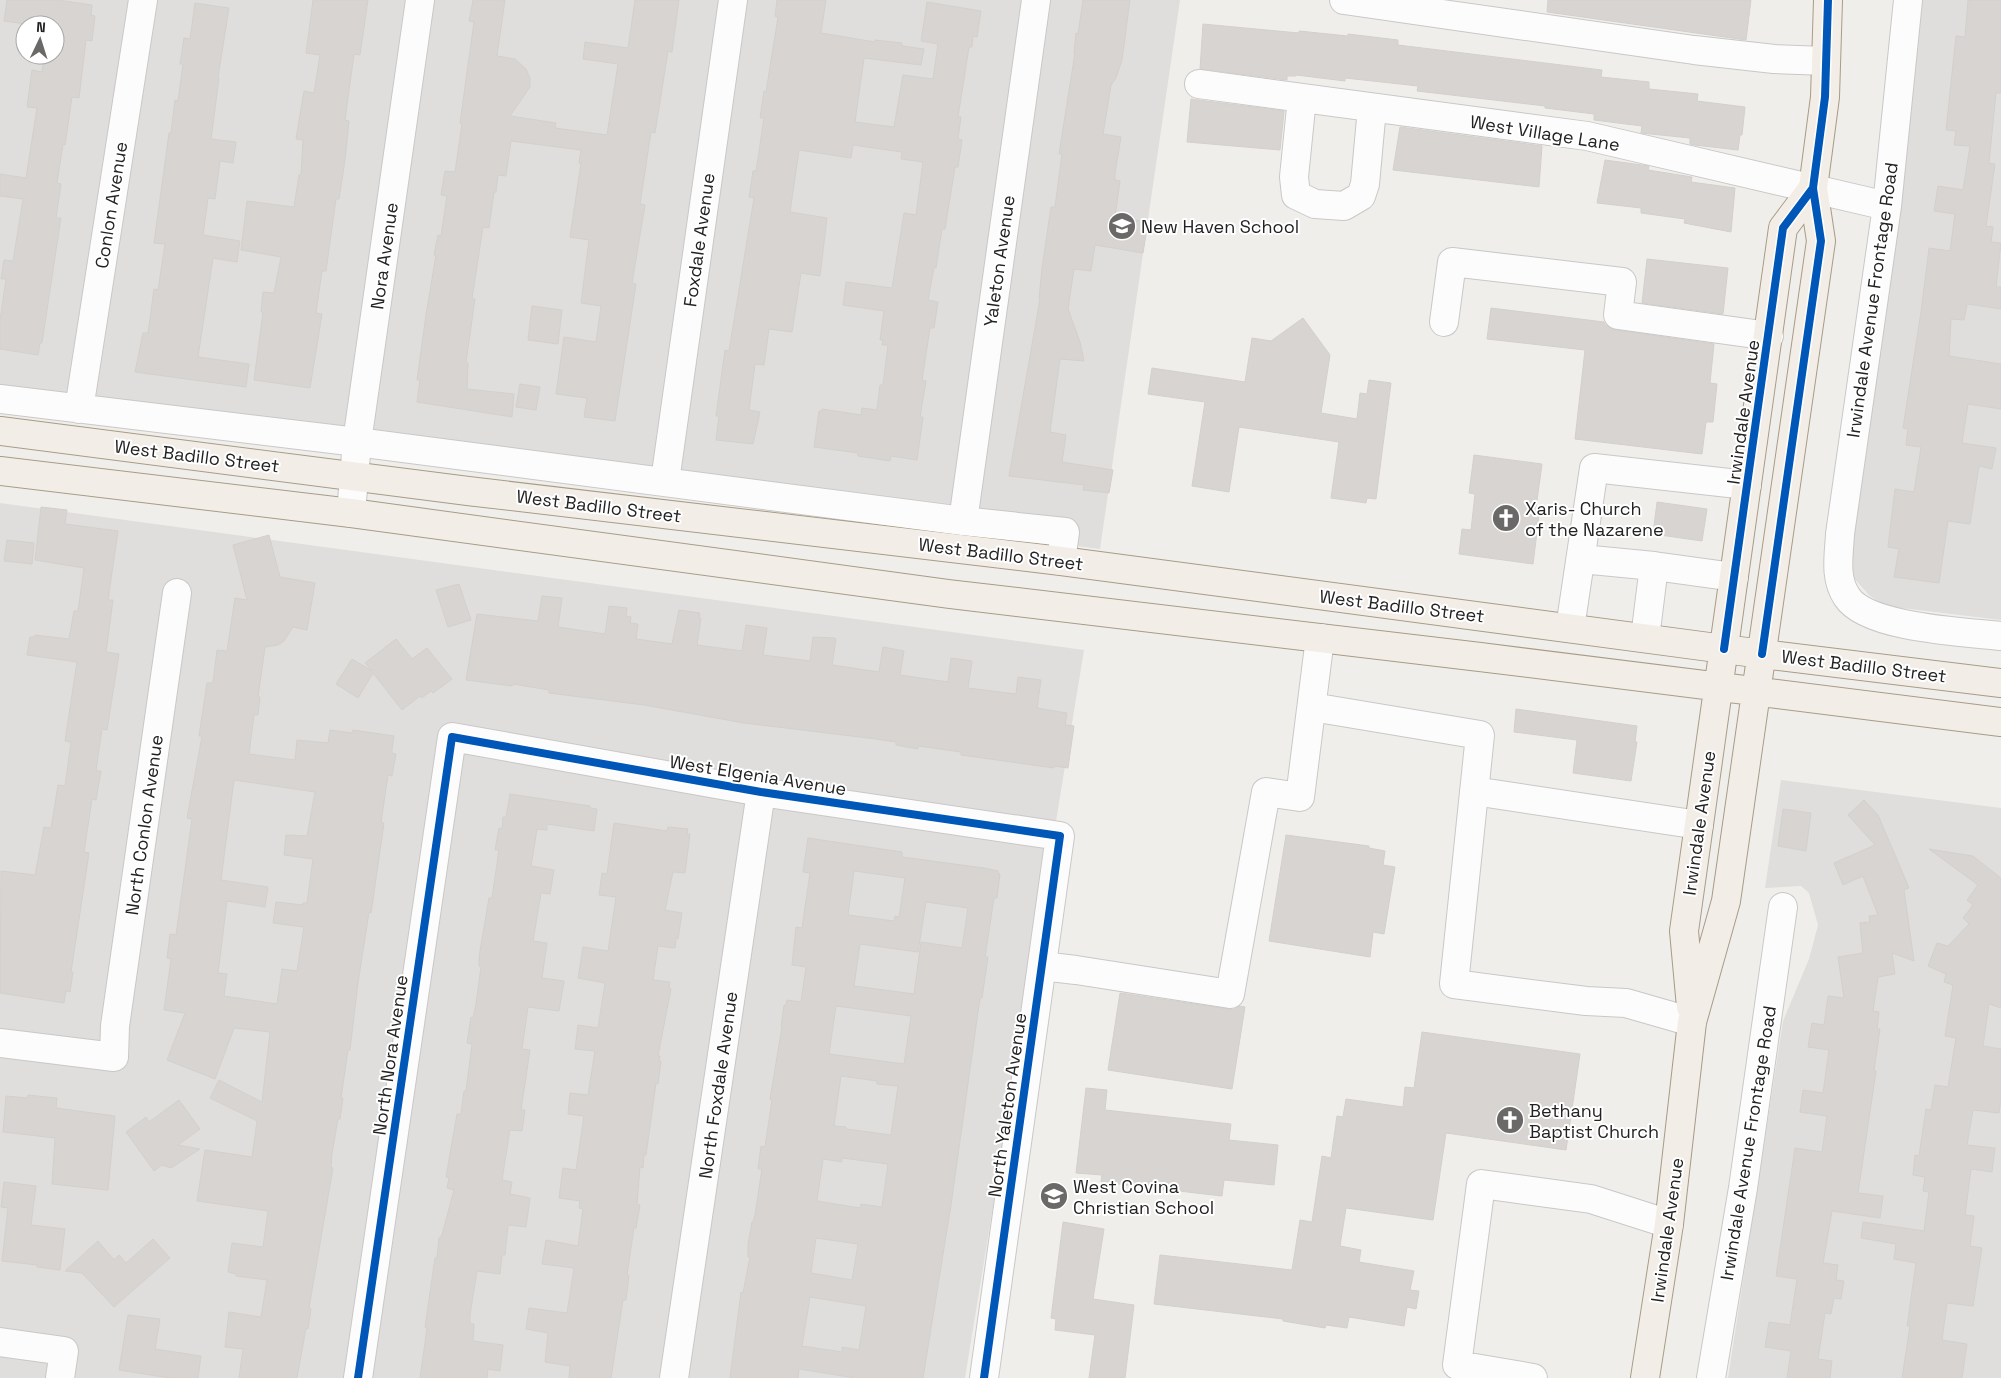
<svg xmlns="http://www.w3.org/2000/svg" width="2001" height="1378" font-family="'Space Grotesk',sans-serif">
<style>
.residential{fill:#dfdedc;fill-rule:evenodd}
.building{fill:#d7d4d2;stroke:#d3d0cc;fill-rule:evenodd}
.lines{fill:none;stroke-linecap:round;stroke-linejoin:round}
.minor-casing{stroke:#c9c8c7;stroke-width:30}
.major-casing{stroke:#a79c86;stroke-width:30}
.minor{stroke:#fdfcfc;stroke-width:28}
.major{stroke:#f3ede7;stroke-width:28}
.cycleway-casing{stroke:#fff;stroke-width:11}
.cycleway{stroke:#0057b8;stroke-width:8}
.labels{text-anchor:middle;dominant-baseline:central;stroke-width:4;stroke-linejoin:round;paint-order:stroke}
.street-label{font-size:18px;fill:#222;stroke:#fff}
.poi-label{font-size:18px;fill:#222;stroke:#fff;text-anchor:start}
</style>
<rect width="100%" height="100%" fill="#f0eeeb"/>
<!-- residential -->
<path class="residential" d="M0,0H1180L1100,549L0,404ZM25,25H55V55H25Z
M1920,0H2001V620L1885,606L1869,595L1852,576L1849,552Z
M0,503L1084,650L965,1378H0Z
M1781,780L2001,808V1378H1728L1783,1021L1809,959L1818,925L1809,893L1801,886L1765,888Z"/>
<!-- building -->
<path class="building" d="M7,0H58L92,5L91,15L95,16L92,41L86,40L79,98L72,97L65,145L63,144L57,183L61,184L56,218H61L42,343H40L38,355L0,349V320L6,279H1L4,260L13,261L23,199L0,196V174L26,178L37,108L27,107L32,70L42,72L44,55H55V25H32L4,21Z
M313,0H368L360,55L354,54L345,120L349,121L345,160L339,199H336L326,271H322L316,313L322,314L310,388L254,380L263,312H261L263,292L274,293L281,257L241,250L247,201L294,207L299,175H301L303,140L296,139L304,91L314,93L320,55L306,53Z
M473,0H505L497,56L515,59L526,69L530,78V87L510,116L556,123L555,128L607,135L618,64L583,59L585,42L628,48L635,0H679L672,52L668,51L655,133L651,132L640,204L645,205L632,283L636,284L615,421L584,417L587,398L556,394L564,337L596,342L601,306L581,303L589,240L570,237L581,163H579L581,150L511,141L506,176L498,175L496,192H494L489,228L483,227L472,299H475L466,362L468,363L467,389L514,394L512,417L417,402L420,380H417L426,315L436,255H434L438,235L441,236L447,196L441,195L445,171L455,172L462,124L460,123L474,22L469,21Z
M777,0H826L821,33L875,42V40L902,43V46L924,49L921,65L864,58L855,122L894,127L903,75L933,79L938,44L921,41L927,2L981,11L977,37L973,36L972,47H969L958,117H961L958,139L962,140L958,167H955L945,229H942L936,268L934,267L928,300L938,302L934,328H930L922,380L926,381L920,417H923L917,460L891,456L890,461L858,456V453L814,447L819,411H822V409L861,415L862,408L877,410L880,385H883L888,345H882L883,340H880L884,311L843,305L846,282L892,288L904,213L916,215L923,162L901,159L902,152L853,145L851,158L799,150L790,212L827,218L820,276L801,273L792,332L769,329L764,365L755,364L749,410L760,412L753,444L716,440L719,416H716L725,350L729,351L754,198L749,197L753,171H756L764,118H760L764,91L766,92L778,17L775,16Z
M1083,0H1130L1122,60L1116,78L1111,85L1103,134L1121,137L1115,173V180L1120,181L1115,217L1148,222L1143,253L1095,245L1091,271L1074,269L1068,309L1080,342L1084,361L1060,359L1050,432L1066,435L1062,462L1113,470L1109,493L1083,490L1084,485L1009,476L1040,299H1039L1042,268L1051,207H1055L1062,154H1059L1075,53H1074L1076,33L1078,34Z
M1548,0H1751L1746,40L1547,12Z
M1968,0H2001V93H1996L1989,163L1995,164L1986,226L1993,227L1991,242L2001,243L1996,287H2001V309L1967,304L1964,320L1951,319L1949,356L2001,364V409L1968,404L1962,443L1996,448L1992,469L1979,466L1970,524L1948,521L1939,583L1894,577L1899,549L1888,547L1895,489L1914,492L1921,447L1906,445L1908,429L1903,428L1921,312L1929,248L1950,251L1955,214L1934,211L1938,186L1963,190L1970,146L1954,145L1956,131L1946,130L1956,36L1965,37Z
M195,3L229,8L218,77L219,78L211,139L236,142L233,163L220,161L215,199L208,198L203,235L240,241L237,262L213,258L198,357L249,364L246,387L135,372L143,333H148L154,289L158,290L165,244L154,243L169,133H171L175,100L178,101L183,64H180L184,38L190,39Z
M1203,24L1299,33V31L1348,36V34L1398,40V45L1602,70L1601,77L1649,82V89L1698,94L1697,101L1745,107L1742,135H1740L1738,150L1695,145L1690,144V138L1641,133L1642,126L1594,120V114L1545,108V106L1417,91L1418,86L1345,78V81L1296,75V76H1287V80L1200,69Z
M1191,99L1284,111L1280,150L1187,142Z
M1400,127L1542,146L1539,187L1393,170Z
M1605,160L1649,166L1648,170L1692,177L1691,182L1735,188L1731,232L1684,223L1685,219L1641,213V208L1597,203Z
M1647,259L1728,268L1723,314L1642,303Z
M532,306L562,310L558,344L528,340Z
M1491,308L1604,322L1605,325L1616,330L1714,344L1710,383L1717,384L1713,422H1706L1702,454L1575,439L1585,350L1487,339Z
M1303,318L1330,355L1321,413L1357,419L1360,393L1367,394L1369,380L1391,383L1376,499L1367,498L1366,503L1331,498L1339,442L1239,427L1229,492L1192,486L1205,402L1148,394L1152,368L1245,382L1252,338L1271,341Z
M520,384L540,387L536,410L516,407Z
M1474,455L1542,464L1536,508H1540L1533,564L1459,554L1462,529L1471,530L1475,494L1469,493Z
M1657,502L1707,509L1702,541L1653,534Z
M41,507L67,510L65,524L118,531L108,600H113L106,652L119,654L107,730L102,729L96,771H101L96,800L92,799L84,852L89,853L71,972H73L70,992L66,991L64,1003L0,993L1,871L35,875L44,827L51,828L58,785L65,786L71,742L65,741L77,662L27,655L30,637H35V635L69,639L74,611H78L84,568L35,560Z
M269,535L280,577L315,583L307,630L293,627L284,641L278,645L265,647L258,697H260L258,715H254L249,754L295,760L297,740L328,743L330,730L352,733L353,730L394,736L392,749V753L396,754L392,776L388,775L381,822L384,823L371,913L369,912L358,983L350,1050H348L341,1098H343L340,1119H338L332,1153L331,1167L333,1168L309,1308L311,1309L308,1329L306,1328L297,1378H239L243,1349L225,1347L229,1312L261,1317L267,1280L236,1276V1274L228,1272L232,1243L263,1247L268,1211L197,1201L205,1150L252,1157L257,1121L210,1098L219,1080L262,1102L270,1032L234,1028L215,1079L167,1060L185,1013L164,1010L171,959L167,958L170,934L176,935L192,819L187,818L202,736H199L207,683H213L217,650L227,651L235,598L247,600L233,545ZM234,780L315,792L307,836L286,835L284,855L313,859L307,903H303V905L276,902L273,923L304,927L297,971L282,969L277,1004L224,996L227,974L218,973L227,901L265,907L268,887L221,880Z
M7,540L34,543L32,564L4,561Z
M459,584L471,620L448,627L436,590Z
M542,596L562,598L558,627L605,634L609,606L627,608L626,616L631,617L630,623L638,624L636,639L672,644L679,610L700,613L699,618H701L697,645L742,651L746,625L767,628L763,655L810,661L813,637L834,638L836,639L832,665L879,672L883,647L904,651L900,675L948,682L951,658L972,661L968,688L1016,694L1018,677L1041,680L1037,708L1067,713L1065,725L1074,726L1068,768L1054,766V768L961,755V752L918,746V749L896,745V742L876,739L744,723L644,705L549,693V690L513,684L512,686L466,680L477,614L538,621Z
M396,639L412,659L427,648L452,679L433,693L431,691L422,698L420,696L402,710L373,673L358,698L336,684L352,659L372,671L365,663Z
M1516,709L1637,726L1635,742H1637L1631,781L1573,773L1577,740L1514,732Z
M510,794L590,806V808L597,809L594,831L547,824V830L537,829L531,866L554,870L550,894L541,893L533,941L547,943L542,978L564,981L559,1011L528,1007L522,1049L530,1050L521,1110H525L522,1131L510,1130L502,1180L512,1182L510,1194L530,1198L526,1227L508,1225L505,1255H502L500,1274L477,1271L470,1315V1324H474L473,1341L503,1345L500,1371L488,1369L487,1378H420L427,1328L425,1327L435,1258H437L439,1238L442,1235L454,1190L447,1188L449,1178L446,1177L457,1114H461L464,1091H466L472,1044L467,1043L471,1017L473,1018L476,1004L481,967L479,966V961L480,951L489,898H492L499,850H495L499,828L502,829L503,817H506Z
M1864,800L1878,815L1909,888L1904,890L1914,961L1892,953L1895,974L1878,977L1873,1011L1879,1012L1877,1029H1880L1874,1070L1876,1071L1858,1193L1883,1196L1880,1218L1832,1211L1823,1263L1838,1265L1836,1280L1844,1281L1841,1299L1834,1298L1831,1314L1825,1313L1818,1359L1832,1361L1830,1378H1787L1791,1351L1765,1347L1769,1322L1790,1325L1797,1279L1776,1276L1795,1148L1822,1152L1827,1116L1800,1112L1803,1090L1823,1093L1829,1050L1808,1047L1812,1023L1824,1025L1828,996L1844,998L1838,957L1863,953L1860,923L1870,922L1869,916L1878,915L1863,876L1843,885L1834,863L1875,845L1848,815Z
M1783,809L1811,813L1806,851L1778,846Z
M614,823L667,831L668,827L688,829L687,834H690L685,873L673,872L665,910L682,913L678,939L676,938L675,948L658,946L653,980L670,982L669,989H671L658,1056H660L659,1061H661L658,1084L656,1083L646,1155H644L643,1168L640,1167L637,1204L640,1205L636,1228H634L627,1275H629L626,1300H623L611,1378H569L570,1366L545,1362L548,1333L526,1329L529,1308L567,1313L574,1268L542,1264L546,1240L578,1246L583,1209L579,1208L580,1201L559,1198L563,1168L576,1170L584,1116L568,1114L570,1093L588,1095L595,1051L575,1049L578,1025L598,1028L605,983L578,978L583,947L608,951L616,897L599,895L602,873L607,874Z
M1286,835L1369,846V848L1385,851L1383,865L1395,867L1384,934L1373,932L1370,957L1269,941Z
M808,838L902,852V857L984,868L998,871V873L1000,874L997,898H994L985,957H988L982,998H980L951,1205L923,1378H855L799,1369L798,1378H730L741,1292L743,1293L750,1257H748V1244L752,1222H753L755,1215L762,1169H758L761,1146L765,1147L772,1100L770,1099L782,1027H781L784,1005H786L787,1000L801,1002L806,967L792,965L796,927L802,928L810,873L803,872ZM854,871L905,878L899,917L895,916L894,921L848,915ZM926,902L968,908L962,948L921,942L914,994L854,986L860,944L918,952ZM836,1006L911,1016L904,1064L829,1054ZM841,1076L877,1081V1084L898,1086L891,1135L846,1129V1127L834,1126ZM842,1158L888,1164L882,1207L861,1204L860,1208L817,1201L823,1159L842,1162ZM816,1238L858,1244L852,1280L811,1273ZM810,1297L866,1306L859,1350L842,1347V1352L802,1346Z
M1929,849L1973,856L2001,878V1008L1989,1004L1983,1046L2001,1049V1099L1999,1113L1973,1110L1967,1145L1995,1148L1992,1172L1971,1169L1965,1215L1974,1216L1970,1246L1982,1248L1973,1306L1947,1303L1942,1340L1967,1344L1962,1378H1902L1910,1326H1907L1916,1263L1894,1259L1896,1244L1861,1238L1863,1222L1924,1231L1929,1192L1923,1191L1925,1177L1913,1175L1915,1155L1919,1156L1926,1109L1931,1110L1935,1085L1948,1087L1956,1038L1945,1036L1953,985L1944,982L1946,974L1928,966L1937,943L1948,946L1969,924L1963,918L1973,905L1967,900L1978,885Z
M1120,993L1228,1009H1235L1239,1006L1245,1007L1232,1089L1108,1070Z
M1422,1032L1580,1054L1566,1150L1446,1133L1433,1220L1346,1208L1340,1246L1361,1250L1359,1262L1414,1271L1410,1290L1419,1291L1416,1309L1407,1307L1404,1326L1349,1317L1347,1328L1326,1325L1325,1328L1283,1321V1319L1154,1304L1160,1255L1292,1270L1300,1220L1312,1222L1322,1156L1331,1158L1337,1116L1343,1117L1346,1099L1403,1107L1405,1087L1414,1088Z
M1086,1088L1107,1090L1105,1110L1231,1124L1229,1140L1278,1145L1274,1185L1224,1180L1222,1196L1101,1182L1102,1175L1076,1173Z
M28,1095L57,1098L56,1108L115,1116L108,1190L52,1184L55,1138L3,1132L6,1096L27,1098Z
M179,1100L200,1129L178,1145L200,1149L171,1168L162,1165L154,1171L126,1132L146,1117L149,1122Z
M4,1182L36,1186L31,1225L65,1229L60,1270L37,1267V1265L2,1261L8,1208L1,1207Z
M1063,1222L1104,1229L1093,1299L1134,1305L1125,1378H1089L1095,1335L1055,1330L1056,1319L1051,1318Z
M153,1239L170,1258L114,1307L82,1273L65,1271L98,1241L114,1260L119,1255L126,1263Z
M128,1315L160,1319L155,1349L201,1356L198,1378H170L119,1370Z"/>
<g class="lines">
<defs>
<path id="minor" d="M1344,0L1694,50L1774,59L1826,61
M1908,0L1887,206L1840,534C1839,555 1834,578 1847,597C1867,628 1965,632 2001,636
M1199,84L1587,136L1887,206
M1302,98L1294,177L1296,195L1315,204L1344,206L1361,196L1365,184L1372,108
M1444,322L1452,262L1622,282L1618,315L1769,336
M0,399L357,442L963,521L1065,532L1061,561
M79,409L143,0
M665,481L733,0
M351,513L357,442L420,0
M963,521L1036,0
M1581,559L1654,566L1645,638
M1654,566L1734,577
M1570,628L1594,468L1747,485
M1312,707L1480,735L1454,984L1586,1001L1626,1003L1692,1022
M1474,791L1699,825
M1042,966L1076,970L1230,994L1266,792L1300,797L1320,638
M0,1043L114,1057L115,1026L177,593
M0,1342L64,1351L60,1378
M358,1378L452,737L761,792L1060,836L984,1378
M674,1378L761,792
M1533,1378L1457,1365L1481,1184L1591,1199L1669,1224
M1711,1378L1743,1188L1783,907"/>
<path id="major" d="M0,431L468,491L1061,561L1762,654L2001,683
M0,471L351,513L949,594L1480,657L2001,722
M1691,1007L1684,931L1783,228L1813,188
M1645,1378L1669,1224L1692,1022L1726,901L1821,241L1813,188L1825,97L1828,0"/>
</defs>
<!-- minor casing -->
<use href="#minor" class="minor-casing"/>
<!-- major casing -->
<use href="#major" class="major-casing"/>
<!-- minor -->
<use href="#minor" class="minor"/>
<!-- major -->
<use href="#major" class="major"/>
<defs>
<path id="cycleway" d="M1724,649L1783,228L1813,188
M1762,654L1821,241L1813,188L1825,97L1828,0
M358,1378L452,737L761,792L1060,836L984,1378"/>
</defs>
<!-- cycleway casing -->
<use href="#cycleway" class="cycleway-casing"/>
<!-- cycleway -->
<use href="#cycleway" class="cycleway"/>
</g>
<!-- icons -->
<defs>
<symbol id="school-disc" viewBox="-11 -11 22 22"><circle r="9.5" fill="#6a6968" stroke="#fff"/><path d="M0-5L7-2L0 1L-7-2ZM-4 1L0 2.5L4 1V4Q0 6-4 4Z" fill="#fff"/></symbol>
<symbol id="church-disc" viewBox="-11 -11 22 22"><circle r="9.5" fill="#6a6968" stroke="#fff"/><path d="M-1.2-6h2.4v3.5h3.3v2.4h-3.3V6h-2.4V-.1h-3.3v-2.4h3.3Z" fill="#fff"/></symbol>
</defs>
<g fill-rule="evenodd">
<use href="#school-disc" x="1106" y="210" width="32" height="32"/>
<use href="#church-disc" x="1490" y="502" width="32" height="32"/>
<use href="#church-disc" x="1494" y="1104" width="32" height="32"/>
<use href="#school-disc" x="1038" y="1180" width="32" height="32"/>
</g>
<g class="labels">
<!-- street labels -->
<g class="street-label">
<text transform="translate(1545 133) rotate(9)">West Village Lane</text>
<text transform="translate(111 205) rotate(-81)">Conlon Avenue</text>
<text transform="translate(699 240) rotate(-82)">Foxdale Avenue</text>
<text transform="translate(384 256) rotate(-82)">Nora Avenue</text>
<text transform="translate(999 261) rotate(-82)">Yaleton Avenue</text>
<text transform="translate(1872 300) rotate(-82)">Irwindale Avenue Frontage Road</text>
<text transform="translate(1743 412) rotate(-82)">Irwindale Avenue</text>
<text transform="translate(197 456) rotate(7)">West Badillo Street</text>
<text transform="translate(599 506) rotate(7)">West Badillo Street</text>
<text transform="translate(1001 554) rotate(7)">West Badillo Street</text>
<text transform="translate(1402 606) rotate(7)">West Badillo Street</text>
<text transform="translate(1864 666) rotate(7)">West Badillo Street</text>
<text transform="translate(758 775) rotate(9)">West Elgenia Avenue</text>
<text transform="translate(1699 823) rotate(-82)">Irwindale Avenue</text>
<text transform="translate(144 825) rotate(-82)">North Conlon Avenue</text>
<text transform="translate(390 1055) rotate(-82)">North Nora Avenue</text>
<text transform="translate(718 1085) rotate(-82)">North Foxdale Avenue</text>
<text transform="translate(1007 1105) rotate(-82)">North Yaleton Avenue</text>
<text transform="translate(1748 1143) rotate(-81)">Irwindale Avenue Frontage Road</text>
<text transform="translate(1667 1230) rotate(-82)">Irwindale Avenue</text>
</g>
<!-- poi labels -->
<g class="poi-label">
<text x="1141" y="226">New Haven School</text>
<text x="1525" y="508">Xaris- Church<tspan x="1525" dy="21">of the Nazarene</tspan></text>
<text x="1529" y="1110">Bethany<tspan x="1529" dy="21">Baptist Church</tspan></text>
<text x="1073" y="1186">West Covina<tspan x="1073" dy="21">Christian School</tspan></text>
</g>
</g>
<!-- north arrow -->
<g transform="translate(40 40) rotate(4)"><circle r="24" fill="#ffffff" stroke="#a7a7a7"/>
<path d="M0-4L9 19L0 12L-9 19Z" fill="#6a6968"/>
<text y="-8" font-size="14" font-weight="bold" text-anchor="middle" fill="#222222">N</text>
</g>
</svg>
